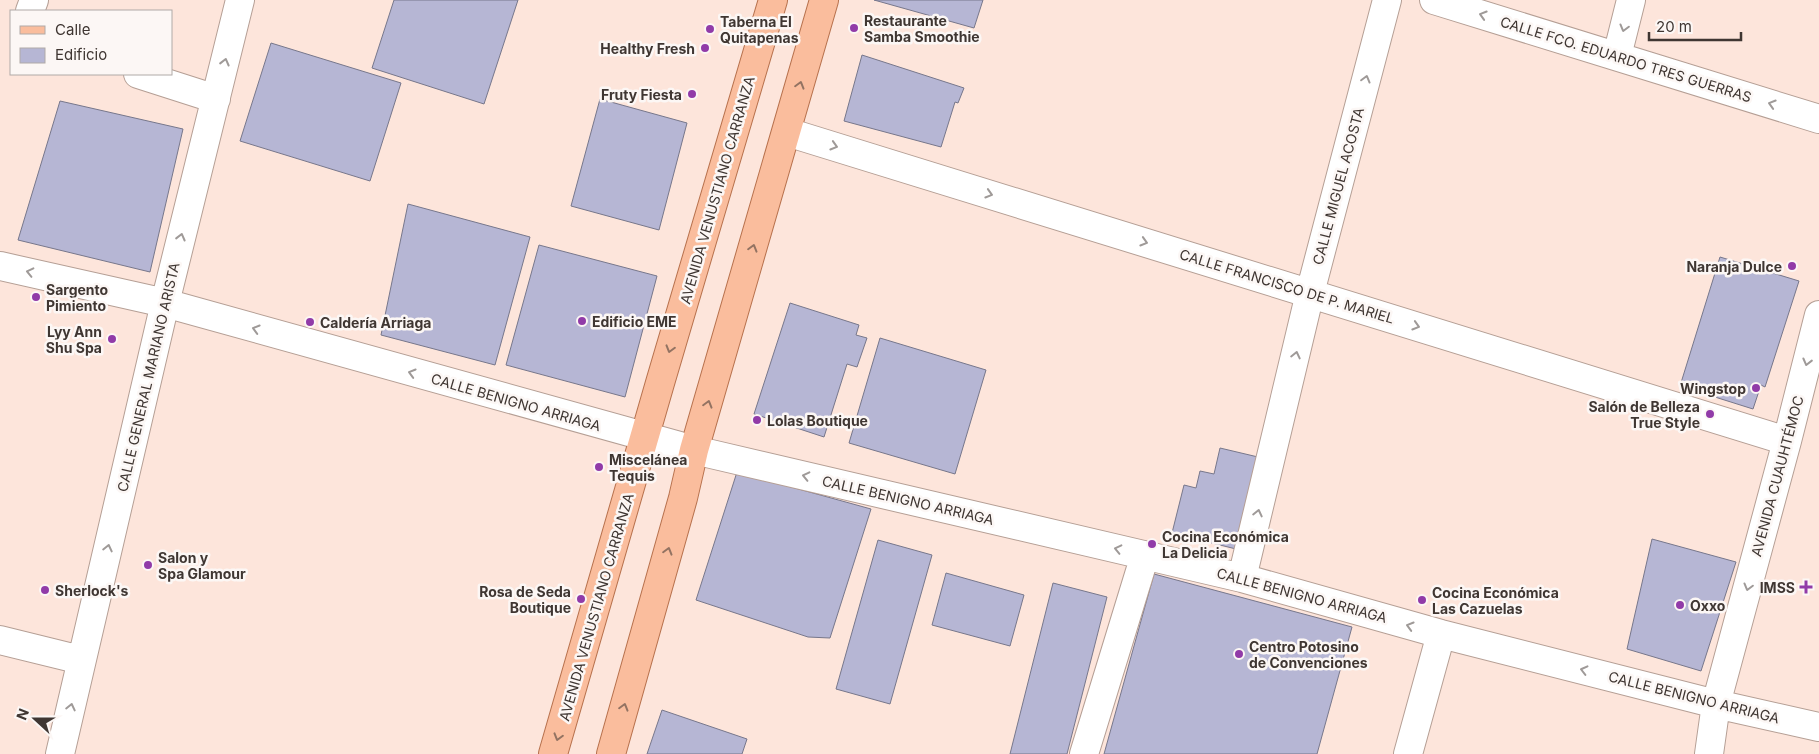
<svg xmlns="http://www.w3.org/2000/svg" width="1819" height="754" font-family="Inter,sans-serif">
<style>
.building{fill:#b6b6d4;stroke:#77778b}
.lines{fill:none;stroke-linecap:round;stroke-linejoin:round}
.minor-casing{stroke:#b59f95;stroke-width:30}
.major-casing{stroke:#b7714d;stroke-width:30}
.minor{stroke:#fff;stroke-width:28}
.major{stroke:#fabd9d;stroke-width:28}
.oneway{stroke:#9f9a98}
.oneway2{stroke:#937362}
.poi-dot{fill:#913ba8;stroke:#fcf7f5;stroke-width:2}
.labels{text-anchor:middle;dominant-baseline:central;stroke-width:5;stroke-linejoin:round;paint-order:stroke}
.poi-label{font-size:14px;font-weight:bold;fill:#3f3632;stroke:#fcf7f5;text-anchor:start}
.street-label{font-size:14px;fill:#3f3632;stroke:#fcf7f5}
</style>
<rect width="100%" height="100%" fill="#fde5db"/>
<!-- building -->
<path class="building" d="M394,0H518L484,104L372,68Z
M874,0H983L974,28Z
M271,43L401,83L370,181L240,141Z
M862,55L964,88L958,103L955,102L941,147L844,121Z
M600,99L687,123L659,230L571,206Z
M60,101L183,129L150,272L18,240Z
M408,204L530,237L495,365L381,335Z
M539,245L657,276L625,397L506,365Z
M1720,257L1799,281L1765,387L1761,385L1753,409L1680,386Z
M790,303L859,325L856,335L867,338L857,367L847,364L824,437L754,414Z
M880,338L986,370L955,474L849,443Z
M1220,448L1258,457L1236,549L1172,533L1184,485L1196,488L1200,471L1214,474Z
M737,472L871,509L830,638L808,637L696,600Z
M1652,539L1736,562L1701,671L1627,649Z
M878,540L932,555L890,704L836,689Z
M946,573L1024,595L1010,646L932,625Z
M1154,574L1352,627L1317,754H1104Z
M1053,583L1107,597L1067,754H1010Z
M662,710L747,739L742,754H647Z"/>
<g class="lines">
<defs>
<path id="minor" d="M1434,0L1819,119
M30,11L34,0
M1617,56L1631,0
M138,74L216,99
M787,132L1787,441
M0,266L165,303L694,450L1242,578L1441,634L1716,704L1819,727
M1242,578L1310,293L1387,0
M0,640L81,660
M60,754L165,303L240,0
M1084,754L1145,555
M1408,754L1441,634
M1709,754L1716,704L1787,441L1819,315"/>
<path id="major" d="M553,754L660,383L773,0
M611,754L683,498L694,450L824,0"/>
</defs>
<!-- minor casing -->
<use href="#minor" class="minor-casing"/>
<!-- major casing -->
<use href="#major" class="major-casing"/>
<!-- minor -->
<use href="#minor" class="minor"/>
<!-- major -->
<use href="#major" class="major"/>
</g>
<!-- one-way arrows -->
<defs><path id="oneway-chevron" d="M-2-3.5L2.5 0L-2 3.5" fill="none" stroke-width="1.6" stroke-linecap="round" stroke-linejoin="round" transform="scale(1.25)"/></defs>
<g class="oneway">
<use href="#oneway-chevron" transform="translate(1483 15) rotate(-163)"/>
<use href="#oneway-chevron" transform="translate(1624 28) rotate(105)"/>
<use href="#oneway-chevron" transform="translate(225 62) rotate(-76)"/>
<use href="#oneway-chevron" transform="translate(1366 79) rotate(-75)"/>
<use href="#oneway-chevron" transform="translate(1772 104) rotate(-163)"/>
<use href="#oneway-chevron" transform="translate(834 146) rotate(17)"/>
<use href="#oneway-chevron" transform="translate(989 194) rotate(17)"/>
<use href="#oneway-chevron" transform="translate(181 237) rotate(-76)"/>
<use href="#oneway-chevron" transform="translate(1144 242) rotate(17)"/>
<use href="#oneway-chevron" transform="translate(30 272) rotate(-167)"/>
<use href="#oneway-chevron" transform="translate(1416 326) rotate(17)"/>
<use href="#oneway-chevron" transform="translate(256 329) rotate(-164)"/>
<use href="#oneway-chevron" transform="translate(1296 355) rotate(-77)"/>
<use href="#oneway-chevron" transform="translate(1807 362) rotate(104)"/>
<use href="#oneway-chevron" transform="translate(412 373) rotate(-164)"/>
<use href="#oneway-chevron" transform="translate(806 476) rotate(-167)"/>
<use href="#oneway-chevron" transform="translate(1258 513) rotate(-77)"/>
<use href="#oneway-chevron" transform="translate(108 548) rotate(-77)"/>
<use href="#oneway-chevron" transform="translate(1118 549) rotate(-167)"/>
<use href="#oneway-chevron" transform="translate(1748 587) rotate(105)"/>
<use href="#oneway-chevron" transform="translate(1410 626) rotate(-164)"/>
<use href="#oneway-chevron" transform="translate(1584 670) rotate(-166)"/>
<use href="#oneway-chevron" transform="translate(71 707) rotate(-77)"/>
</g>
<g class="oneway2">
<use href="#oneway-chevron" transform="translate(800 85) rotate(-74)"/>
<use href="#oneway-chevron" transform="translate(753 248) rotate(-74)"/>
<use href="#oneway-chevron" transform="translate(670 349) rotate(106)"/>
<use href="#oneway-chevron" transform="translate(708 404) rotate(-74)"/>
<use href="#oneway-chevron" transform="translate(668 551) rotate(-74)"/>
<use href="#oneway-chevron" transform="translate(624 707) rotate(-74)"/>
<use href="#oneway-chevron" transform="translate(558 737) rotate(106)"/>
</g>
<!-- markers -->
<g class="poi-dot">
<circle cx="854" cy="28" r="5"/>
<circle cx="710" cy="29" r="5"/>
<circle cx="705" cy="48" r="5"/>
<circle cx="692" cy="94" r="5"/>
<circle cx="1792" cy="266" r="5"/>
<circle cx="36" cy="297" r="5"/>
<circle cx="582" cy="321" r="5"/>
<circle cx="310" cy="322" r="5"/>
<circle cx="112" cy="339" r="5"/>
<circle cx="1756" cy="388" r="5"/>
<circle cx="1710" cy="414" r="5"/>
<circle cx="757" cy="420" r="5"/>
<circle cx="599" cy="467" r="5"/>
<circle cx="1152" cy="544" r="5"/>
<circle cx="148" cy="565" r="5"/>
<path d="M1803.5 579.5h5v5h5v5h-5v5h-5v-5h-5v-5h5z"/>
<circle cx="45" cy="590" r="5"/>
<circle cx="581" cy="599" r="5"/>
<circle cx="1422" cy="600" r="5"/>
<circle cx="1680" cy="605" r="5"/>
<circle cx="1239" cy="654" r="5"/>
</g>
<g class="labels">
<!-- poi labels -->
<g class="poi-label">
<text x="864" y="20">Restaurante<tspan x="864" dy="16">Samba Smoothie</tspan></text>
<text x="720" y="21">Taberna El<tspan x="720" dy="16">Quitapenas</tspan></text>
<text x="695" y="48" text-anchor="end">Healthy Fresh</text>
<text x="682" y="94" text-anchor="end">Fruty Fiesta</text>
<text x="1782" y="266" text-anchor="end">Naranja Dulce</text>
<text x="46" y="289">Sargento<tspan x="46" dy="16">Pimiento</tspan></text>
<text x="592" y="321">Edificio EME</text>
<text x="320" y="322">Caldería Arriaga</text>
<text x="102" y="331" text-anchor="end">Lyy Ann<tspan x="102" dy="16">Shu Spa</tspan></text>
<text x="1746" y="388" text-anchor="end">Wingstop</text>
<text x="1700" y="406" text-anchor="end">Salón de Belleza<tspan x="1700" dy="16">True Style</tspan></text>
<text x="767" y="420">Lolas Boutique</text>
<text x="609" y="459">Miscelánea<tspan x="609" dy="16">Tequis</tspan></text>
<text x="1162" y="536">Cocina Económica<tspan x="1162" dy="16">La Delicia</tspan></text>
<text x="158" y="557">Salon y<tspan x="158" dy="16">Spa Glamour</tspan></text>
<text x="1795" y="587" text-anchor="end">IMSS</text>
<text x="55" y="590">Sherlock's</text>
<text x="571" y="591" text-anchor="end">Rosa de Seda<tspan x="571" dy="16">Boutique</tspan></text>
<text x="1432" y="592">Cocina Económica<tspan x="1432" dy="16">Las Cazuelas</tspan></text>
<text x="1690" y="605">Oxxo</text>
<text x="1249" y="646">Centro Potosino<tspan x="1249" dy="16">de Convenciones</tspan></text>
</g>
<!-- street labels -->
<g class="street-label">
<text transform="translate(1626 59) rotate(17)">CALLE FCO. EDUARDO TRES GUERRAS</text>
<text transform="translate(1338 186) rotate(-75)">CALLE MIGUEL ACOSTA</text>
<text transform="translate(717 190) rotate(-74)">AVENIDA VENUSTIANO CARRANZA</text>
<text transform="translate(1287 286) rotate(17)">CALLE FRANCISCO DE P. MARIEL</text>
<text transform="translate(148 377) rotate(-77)">CALLE GENERAL MARIANO ARISTA</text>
<text transform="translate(516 402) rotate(16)">CALLE BENIGNO ARRIAGA</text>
<text transform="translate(1777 476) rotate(-75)">AVENIDA CUAUHTÉMOC</text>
<text transform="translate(908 500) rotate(13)">CALLE BENIGNO ARRIAGA</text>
<text transform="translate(1302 595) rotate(15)">CALLE BENIGNO ARRIAGA</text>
<text transform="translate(596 607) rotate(-74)">AVENIDA VENUSTIANO CARRANZA</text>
<text transform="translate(1694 697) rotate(14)">CALLE BENIGNO ARRIAGA</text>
</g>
</g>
<!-- legend -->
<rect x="10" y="10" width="162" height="65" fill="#fcf7f5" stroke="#b0aaa7"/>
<rect x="20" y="26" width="25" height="8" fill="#fabd9d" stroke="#b0aaa7"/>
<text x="55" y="35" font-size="15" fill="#3f3632">Calle</text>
<rect x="20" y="48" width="25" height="15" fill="#b6b6d4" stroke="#b0aaa7"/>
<text x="55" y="60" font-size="15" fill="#3f3632">Edificio</text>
<!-- north arrow -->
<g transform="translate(35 719) rotate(291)" stroke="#fcf7f5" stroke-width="4" paint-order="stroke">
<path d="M0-4L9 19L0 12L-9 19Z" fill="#3f3632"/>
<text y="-8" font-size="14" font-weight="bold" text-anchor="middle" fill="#3f3632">N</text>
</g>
<!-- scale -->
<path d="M1649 32v8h92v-8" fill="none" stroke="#3f3632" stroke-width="2.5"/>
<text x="1656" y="32" font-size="15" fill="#3f3632" stroke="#fcf7f5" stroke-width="4" paint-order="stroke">20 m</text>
</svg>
